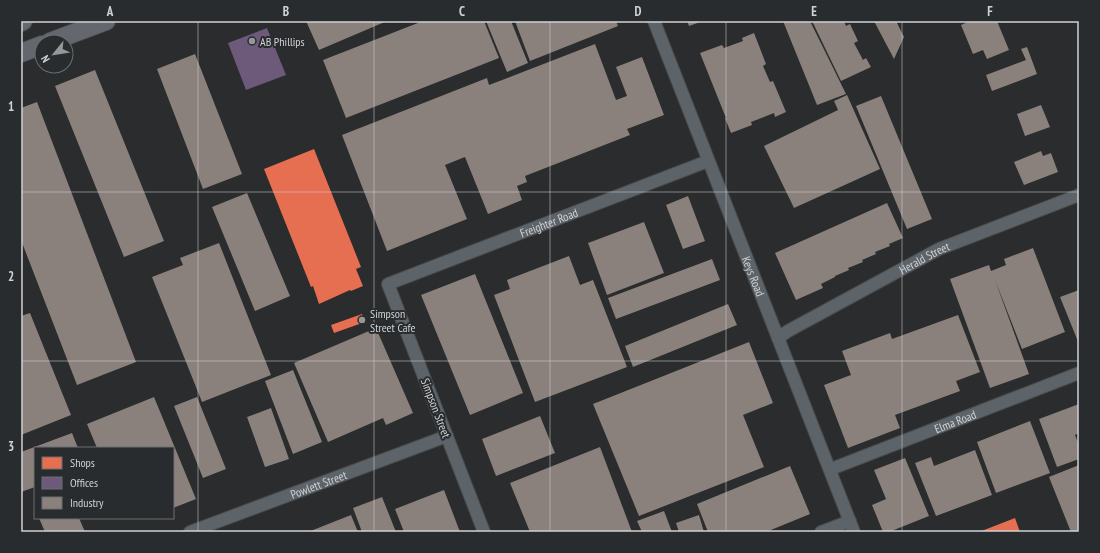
<svg xmlns="http://www.w3.org/2000/svg" width="1100" height="553" font-family="'PT Sans Narrow',sans-serif">
<style>
.shops{fill:#e76f51}
.offices{fill:#6d597a}
.industry{fill:#8a817c}
.lines{fill:none;stroke-linecap:round;stroke-linejoin:round}
.minor-casing{stroke:#494a4a;stroke-width:14}
.highway-casing{stroke:#494a4a;stroke-width:20}
.minor{stroke:#5c6369;stroke-width:12}
.highway{stroke:#64686e;stroke-width:18}
.grid{fill:none;stroke:#cfd1d3;stroke-width:1;stroke-opacity:0.55}
.poi-dot{fill:#959799;stroke:#292c2e;stroke-width:1.5}
.labels{text-anchor:middle;dominant-baseline:central;stroke-width:4;stroke-linejoin:round;paint-order:stroke}
.poi-label{font-size:12px;fill:#cfd1d3;stroke:#292c2e;text-anchor:start}
.street-label{font-size:12px;fill:#cfd1d3;stroke:#292c2e}
.neatline{fill:none;stroke:#cfd1d3;stroke-width:1.5}
.grid-label{font-size:13px;text-anchor:middle;font-weight:bold;fill:#cfd1d3}
</style>
<rect width="100%" height="100%" fill="#2a2c2d"/>
<!-- shops -->
<path class="shops" d="M314,149L361,267L356,269L363,286L351,291L350,290L319,304L313,286L311,287L264,169Z
M362,314L365,322L334,333L331,325Z
M1015,518L1020,532H979Z"/>
<!-- offices -->
<path class="offices" d="M267,28L286,75L246,90L228,43Z"/>
<!-- industry -->
<path class="industry" d="M306,21H387L319,50Z
M423,21H484L499,58L346,118L323,60Z
M486,21H511L528,63L507,72Z
M515,21H616L618,26L530,61Z
M687,21H703L689,26Z
M783,21H810L846,94L817,105Z
M812,21H844L846,26L850,24L858,41L854,43L863,60L866,58L871,67L841,81Z
M874,21H896L904,37L894,59Z
M970,21H997L1009,50L987,59L983,50L973,54L961,25Z
M754,33L766,64L763,66L770,82L773,81L786,112L775,117L774,113L751,122L752,125L731,133L725,118H726L700,53L722,45L724,48L743,41L742,38Z
M595,44L616,100L627,96L616,67L642,57L664,115L627,129L630,135L525,176L527,182L517,186L522,200L488,214L465,157L445,165L467,219L387,251L342,135L487,78L489,85Z
M1027,47L1037,74L992,91L986,75L1026,60L1021,49Z
M195,54L242,174L203,189L157,69Z
M95,70L164,241L124,257L55,86Z
M847,95L880,169L794,208L764,146L838,110L834,101Z
M881,96L932,219L907,229L856,106Z
M37,102L136,362L77,385L21,240V108Z
M1041,105L1050,127L1025,136L1017,114Z
M1041,151L1043,156L1051,153L1058,172L1024,185L1014,162Z
M247,193L290,296L255,311L212,207Z
M688,196L705,241L683,249L666,205Z
M887,203L903,238L889,244L890,246L875,252L876,254L862,260L863,262L848,268L849,270L835,276V277L821,284L823,288L796,300L775,253Z
M644,222L664,273L607,295L588,243Z
M219,243L271,375L202,402L152,277L183,265L180,258Z
M1033,248L1065,332L1022,349L995,280L1029,374L990,388L950,279L989,265L991,271L1006,265L1004,259Z
M569,256L580,285L593,280L627,367L535,402L494,295L510,289L507,280Z
M712,259L720,280L616,319L608,298Z
M475,274L523,393L470,415L421,295Z
M1079,290V344L1060,297Z
M728,304L737,325L633,367L625,346Z
M30,313L71,415L21,435V316Z
M958,315L980,372L956,381L960,391L895,415L900,428L848,448L824,385L851,375L842,351L890,333L892,339Z
M376,328L413,413L386,425L383,418L328,442L294,363Z
M749,342L773,403L743,415L764,467L639,516L593,404Z
M293,370L322,442L293,454L265,381Z
M154,397L196,499L173,508V448H97L87,424Z
M197,397L226,469L203,478L174,406Z
M1079,404V433L1075,435L1079,445V459L1057,467L1039,419Z
M271,408L289,459L265,467L247,417Z
M540,416L555,453L496,476L482,439Z
M1030,421L1050,473L996,493L977,442Z
M72,433L78,448H35V487L21,492V452Z
M600,447L632,532H530L510,483Z
M975,450L992,495L936,516L915,463L931,457L934,466Z
M905,458L929,516L889,532H883L872,505L886,499L874,470Z
M1079,465V532H1071L1049,477Z
M790,466L810,514L766,532H708L697,504Z
M444,490L460,532H404L395,509Z
M382,497L396,532H362L353,508Z
M664,511L672,532H642L637,521Z
M351,515L358,532H308Z
M699,515L704,532H679L676,523Z
M39,518H79L85,532H45Z"/>
<g class="lines">
<defs>
<g id="minor">
<path id="s1" d="M654,21L854,532"/>
<path id="s2" d="M778,338L788,331L939,249L1079,195"/>
<path id="s3" d="M831,469L1079,373"/>
<path id="s4" d="M190,532L447,436"/>
<path id="s5" d="M484,532L388,284L708,161"/>
<path d="M821,532L850,521"/>
</g>
<path id="highway" d="M21,22L23,21
M50,42L106,21
M21,53L42,45"/>
</defs>
<!-- minor casing -->
<use href="#minor" class="minor-casing"/>
<!-- highway casing -->
<use href="#highway" class="highway-casing"/>
<!-- minor -->
<use href="#minor" class="minor"/>
<!-- highway -->
<use href="#highway" class="highway"/>
</g>
<!-- grid -->
<path class="grid" d="M198,21V532M374,21V532M550,21V532M726,21V532M902,21V532M21,192H1079M21,361H1079"/>
<!-- markers -->
<g class="poi-dot">
<circle cx="252" cy="41" r="4"/>
<circle cx="362" cy="320" r="4"/>
</g>
<g class="labels">
<!-- poi labels -->
<g class="poi-label">
<text x="260" y="41">AB Phillips</text>
<text x="370" y="313">Simpson<tspan x="370" dy="14">Street Cafe</tspan></text>
</g>
<!-- street labels -->
<g class="street-label">
<text stroke="none"><textPath href="#s5" startOffset="438">Freighter Road</textPath></text>
<text stroke="none"><textPath href="#s2" startOffset="167">Herald Street</textPath></text>
<text stroke="none"><textPath href="#s1" startOffset="274">Keys Road</textPath></text>
<text transform="translate(436 408) rotate(69)">Simpson Street</text>
<text stroke="none"><textPath href="#s3" startOffset="133">Elma Road</textPath></text>
<text stroke="none"><textPath href="#s4" startOffset="137">Powlett Street</textPath></text>
</g>
</g>
<!-- border -->
<rect width="1100" height="553" fill="none" stroke="#292c2e" stroke-width="44"/>
<!-- legend -->
<rect x="34" y="447" width="140" height="72" fill="#292c2e" stroke="#6b6e70"/>
<rect x="42" y="457" width="20" height="12" fill="#e76f51" stroke="#6b6e70"/>
<text x="70" y="467" font-size="12" fill="#cfd1d3">Shops</text>
<rect x="42" y="477" width="20" height="12" fill="#6d597a" stroke="#6b6e70"/>
<text x="70" y="487" font-size="12" fill="#cfd1d3">Offices</text>
<rect x="42" y="497" width="20" height="12" fill="#8a817c" stroke="#6b6e70"/>
<text x="70" y="507" font-size="12" fill="#cfd1d3">Industry</text>
<!-- north arrow -->
<g transform="translate(54 54) rotate(240)"><circle r="19" fill="#292c2e" stroke="#6b6e70"/>
<path d="M0-3L7 15L0 10L-7 15Z" fill="#959799"/>
<text y="-6" font-size="11" font-weight="bold" text-anchor="middle" fill="#cfd1d3">N</text>
</g>
<rect x="22" y="22" width="1056" height="509" class="neatline"/>
<g class="grid-label">
<text x="110" y="16">A</text>
<text x="286" y="16">B</text>
<text x="462" y="16">C</text>
<text x="638" y="16">D</text>
<text x="814" y="16">E</text>
<text x="990" y="16">F</text>
<text x="11" y="111">1</text>
<text x="11" y="281">2</text>
<text x="11" y="451">3</text>
</g>
</svg>
